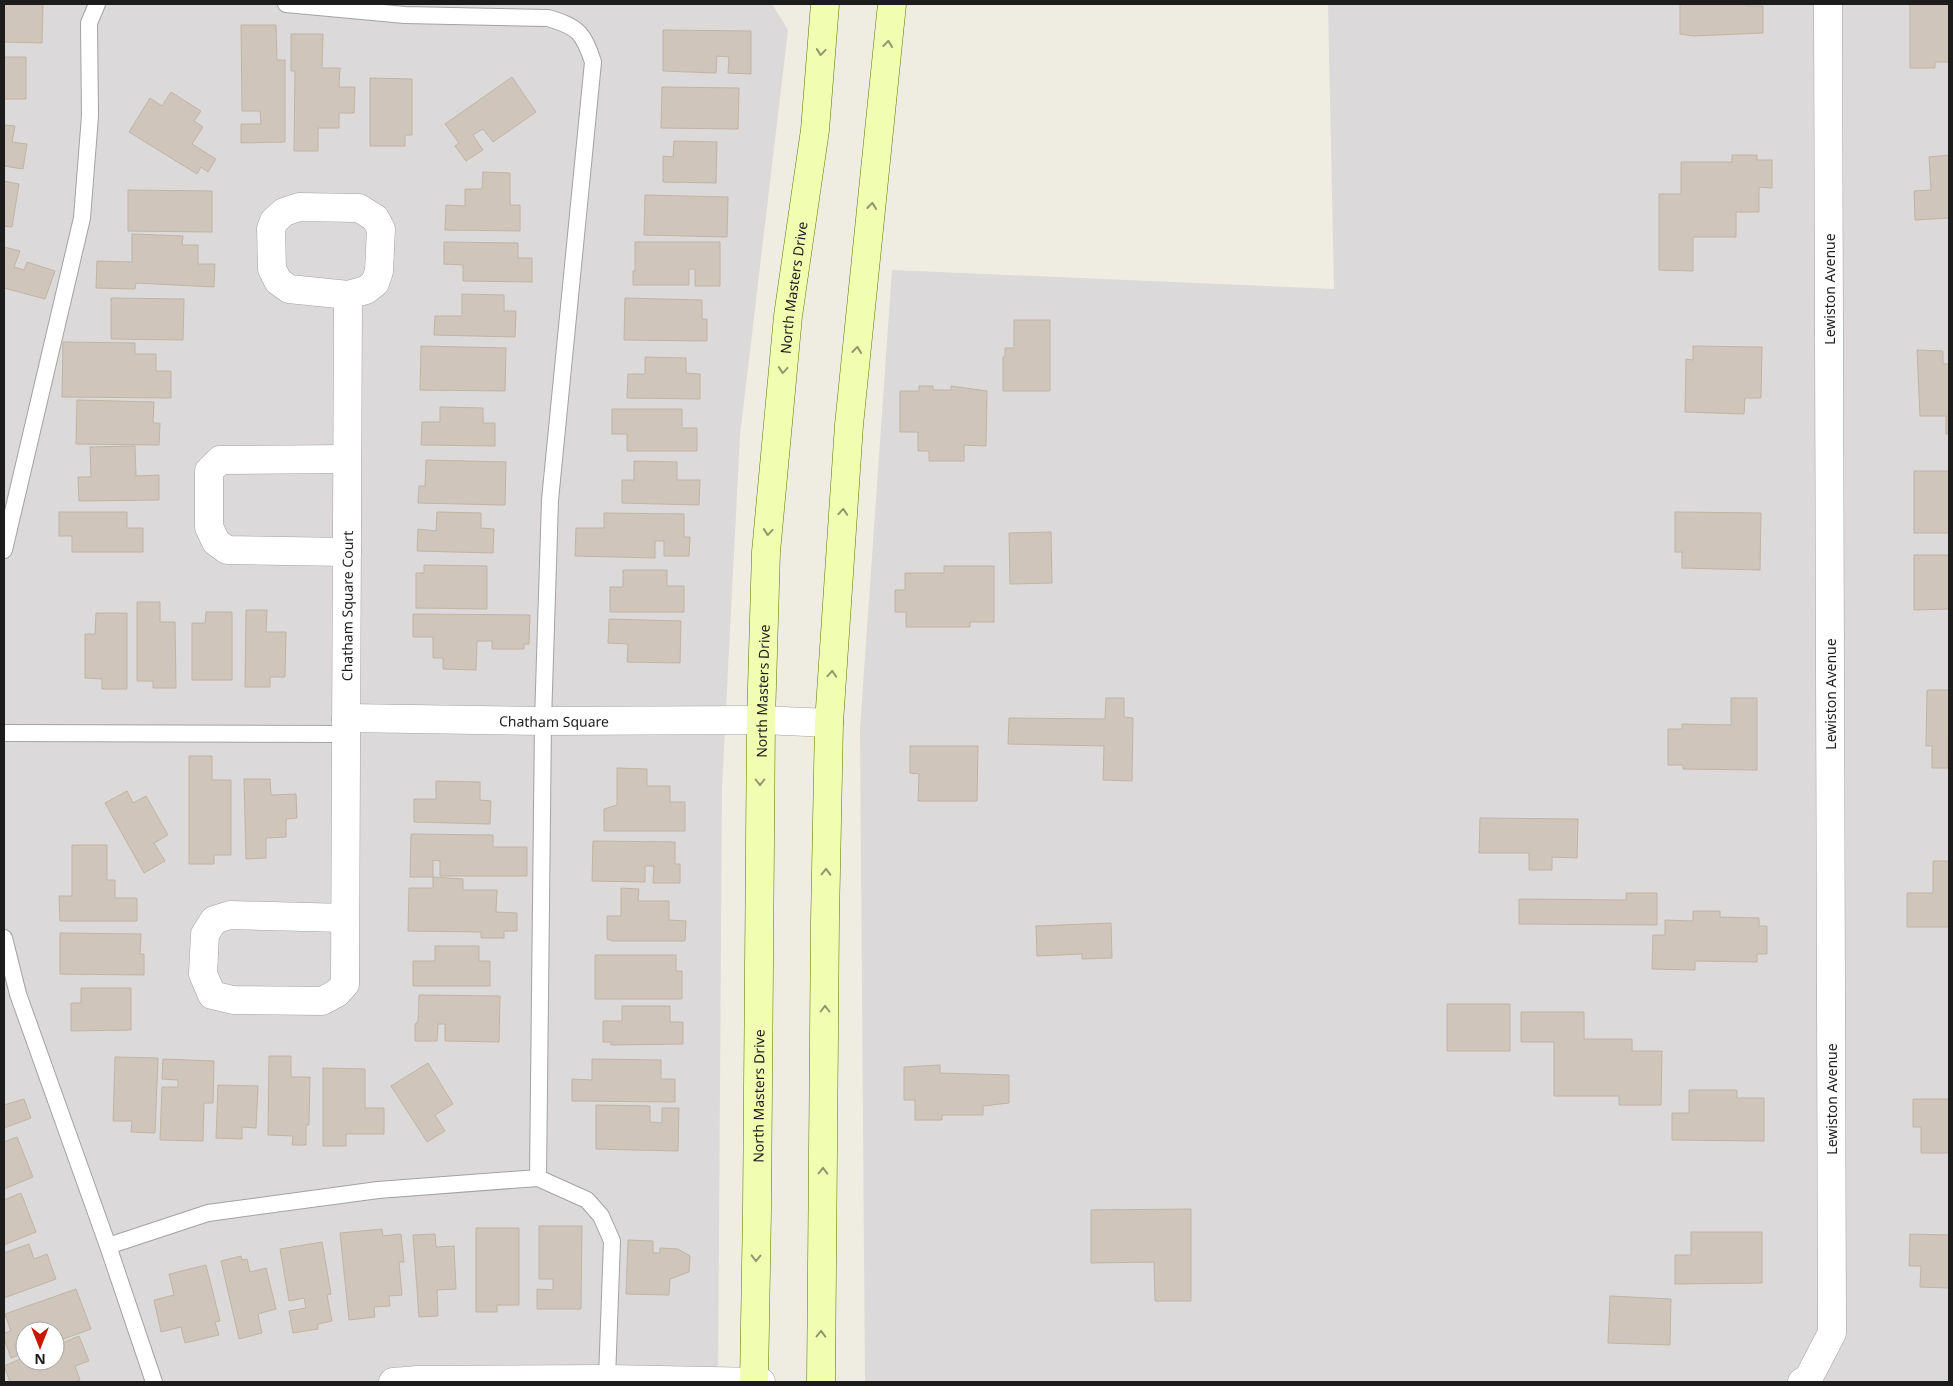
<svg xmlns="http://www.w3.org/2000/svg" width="1953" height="1386" font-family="'Noto Sans',sans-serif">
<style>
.residential{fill:#dbd9d9;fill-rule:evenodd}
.building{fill:#cfc5ba;stroke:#c1b4a3}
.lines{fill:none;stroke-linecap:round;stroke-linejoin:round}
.lane-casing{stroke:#a3a3a3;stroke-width:18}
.street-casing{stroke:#a3a3a3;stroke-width:29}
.secondary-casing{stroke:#5d7700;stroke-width:29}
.lane{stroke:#fff;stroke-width:16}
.street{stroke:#fff;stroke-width:28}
.secondary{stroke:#f1fdb1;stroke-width:28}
.oneway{stroke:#91986e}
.labels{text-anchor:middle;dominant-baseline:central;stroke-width:4;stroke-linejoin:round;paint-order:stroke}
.street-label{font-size:14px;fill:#1c1c1c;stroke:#fff}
</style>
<rect width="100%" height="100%" fill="#efece1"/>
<!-- residential -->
<path class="residential" d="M4,4H772L788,30L740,435L722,787L718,1382H4ZM25,1331H55V1361H25Z
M1328,4H1949V1382H865L860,729L892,270L1334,289Z"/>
<!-- building -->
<path class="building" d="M4,4H43L42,43L4,42Z
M1680,4H1745L1747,6H1763V33L1693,36L1680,34Z
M1910,4H1949V62H1935V68H1910Z
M241,25H276L277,60H285V142L241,143V124H261L260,111H242Z
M663,30L751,31V74L728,73L729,57L717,56L716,73L663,71Z
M291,34H323L322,68H340L339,87H355L354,113H339V128H318V151H294L295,71H291Z
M4,57H26V99H4Z
M512,77L536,112L493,142L483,129L473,135L483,150L466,161L455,146L459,143L445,124Z
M370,78L412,79V135H405V146H370Z
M662,87L739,88L738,129L661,128Z
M171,92L201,111L194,121L203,127L192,144L216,159L208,172L201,167L197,174L129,132L150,98L162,106Z
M4,125L15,126L12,142L27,144L23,169L4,166Z
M674,141L717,142L716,183L663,182V156L673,157Z
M1732,155H1757V160H1772V188L1759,187V212H1736V237H1693V271L1659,270V194H1681V162H1732Z
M1949,155V218L1915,220L1914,191L1931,190L1929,157Z
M483,172L510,173V205H520V231L445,230L446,205L465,206V189H482Z
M4,181L19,184L12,227L4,226Z
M128,190L212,191V232L128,231Z
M645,195L728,197L727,237L644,235Z
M132,234L183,236L182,245H198V264H215L214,287L136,283L135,289L96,288L97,261L132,262Z
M444,242L518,243V258H532V282L463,281V265L444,264Z
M635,242H720V286H695V269H689V285H633V271H635Z
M4,247L20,251L14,267L24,270L27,262L55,271L45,299L4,288Z
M462,294L504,295V311H516L515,337L434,335L435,316H462Z
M111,298L184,299L183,340L111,339Z
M625,298L702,300V319H707V341L624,340Z
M1014,320H1050V391H1003V357H1005V348H1014Z
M63,342L135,343V354H156V371H171V398L62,397Z
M421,346L506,348L505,391L420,390Z
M1693,346L1762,347L1761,398H1745L1744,414L1685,412L1686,359L1693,360Z
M1917,350L1943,351V364H1949V434H1946V416H1920Z
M645,357L686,358V373L700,374V399L627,398L628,374H645Z
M919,386H933V390H951V386L987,391L986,446L964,445V461H929V451H918V432H900V391H919Z
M77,400L154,402L153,423H160L159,445L76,444Z
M440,407L483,408V423H495V446L421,445L422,422H440Z
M612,409H682V428H697V451H627V434H612Z
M135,446L136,476L159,475V500L79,501L78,477H91L90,447Z
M426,460L506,462L505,505L418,503L419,486H425Z
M634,461L677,462V480H700L699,505L622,503V480H634Z
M1914,471H1949V533H1914Z
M59,512H127V528H143V552H72V536H59Z
M437,512L481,513V528L494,529L493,553L417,551L418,529L436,531Z
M1675,512L1761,513L1760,570L1682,568V552H1675Z
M604,513L684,514V537H690L689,556H664V541H655V558L575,556L576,528H604Z
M1051,532L1052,583L1010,584L1009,533Z
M1914,555H1949V609L1914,610Z
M424,565L487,566V609L416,608V573H424Z
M944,566H994V622H970V627H906V612H895V590H905V573H944Z
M623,570H667V586H684V612H610V587H623Z
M137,602H160V622H175L176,688H153V681H137Z
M246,610H267L266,632H286L285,677H270V687H245Z
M206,612H232V680H192V623H205Z
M96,613H127V689H102V679L85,678V634H95Z
M413,614L530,615L529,644H524V649H492V641H477L476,670L443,669V658H433V637H413Z
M609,619L681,621L680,663L627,662L628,644L608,643Z
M1927,690H1949L1948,768H1932V746H1926Z
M1106,698H1124V717L1133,718L1132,781L1103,780L1104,746L1008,744L1009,718L1105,719Z
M1731,698H1757V770L1683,769V765H1668V729H1682V724L1731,725Z
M910,746H978L977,801H918L919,774L910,773Z
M189,756H212V780H231V855H214V864H189Z
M617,768L647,769V786H670V802H685V831H604V809L617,805Z
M244,779H270L271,795L296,794L297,818L286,819V837L266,838V858L246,859Z
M436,781L480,782V800L491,801L490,824L414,822V799H436Z
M127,791L133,803L146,796L168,835L154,843L165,861L144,873L105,803Z
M1480,818L1578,819L1577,858L1552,857V870H1529V853H1479Z
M411,834L493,835V847H527V876H440V861L433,860V877H410Z
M593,841L675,842V864H680V883H653L654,866H645V882L592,881Z
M72,845H107V880H115V898H137V921H60L59,896H72Z
M1933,861H1949V927H1907V893H1933Z
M433,877L463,879V890H497L496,912L517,913V931H504V938H481V932L408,931L409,888H433Z
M621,888L639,889L638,901H669V920L686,921L685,941H612L607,939V916H621Z
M1626,893H1657V925L1519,924V899L1626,900Z
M1693,911H1720V917L1759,918V926H1767V954H1757V962L1695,961V970L1652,969L1653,935H1665V920L1693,921Z
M1111,923L1112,958L1082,959V954L1037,956L1036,926Z
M60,933L141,934L140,954H144V975L60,974Z
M435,946H479V961H490V986H413V961H435Z
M595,955H676V971H682V999H595Z
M81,988H131V1030L71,1031V1003H81Z
M419,995L500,996L499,1042L445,1041V1024H438L437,1041H415V1024L418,1022Z
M1447,1004H1510V1051H1447Z
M622,1006H670V1022H683V1044L611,1045V1042H603V1021H622Z
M1521,1012H1584V1039H1632V1051H1662L1661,1105H1619V1096H1554V1042H1521Z
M269,1056H291V1077H310L309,1125H306V1145H292L293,1136L268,1135Z
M115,1057L158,1058L155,1133L131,1132L132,1121H113Z
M163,1059L214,1061L213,1103H204L203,1141L160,1140L162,1087H178V1080L162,1079Z
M592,1059L661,1060V1079H675V1102L572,1101V1079L592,1080Z
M428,1063L453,1104L435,1115L445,1131L427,1142L391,1086Z
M940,1065V1073L1009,1075V1103L983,1106V1115H942V1120H915V1100H904V1067Z
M323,1068L365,1069V1108H384V1134H346V1146H323Z
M218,1085L258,1086L256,1128L242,1127V1139L216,1138Z
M1689,1090H1737V1098H1764V1141L1672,1140V1113H1689Z
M24,1099L31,1118L4,1128V1105Z
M1913,1099H1949V1153H1921V1127H1913Z
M596,1105L650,1106V1122L662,1123V1108H679L678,1151L596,1149Z
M17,1137L33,1177L4,1189V1142Z
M21,1193L36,1232L4,1245V1200Z
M1191,1209V1301H1155L1154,1262L1091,1263V1210Z
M539,1226H582L581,1309H537V1289L553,1290V1279H539Z
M476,1228H519V1305H497V1312H476Z
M382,1229L383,1236L401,1234L404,1262H399L402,1295L389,1296L390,1306L374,1307L375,1317L349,1320L340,1233Z
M1691,1232H1762V1283L1675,1284V1255H1691Z
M435,1234L436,1247L454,1246L456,1289L437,1290L438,1316L419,1317L413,1235Z
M1910,1234L1949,1235V1288L1920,1287L1921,1266H1909Z
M628,1240L653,1241V1253H660V1248L678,1249L690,1256L689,1272L670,1279L669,1295L626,1294Z
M322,1242L331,1294L327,1295L332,1321L318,1324V1329L293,1333L289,1311L306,1308L304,1298L289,1301L280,1249Z
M29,1244L34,1259L47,1254L56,1279L4,1298V1253Z
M241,1256L242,1260L247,1259L250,1272L266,1268L276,1309L258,1314L262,1333L239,1339L221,1261Z
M206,1265L220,1321L215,1322L219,1335L185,1343L181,1327L161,1332L154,1300L174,1295L169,1274Z
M76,1289L91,1329L55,1342V1331H25V1353L11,1358L4,1339V1333L11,1331L5,1314Z
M1610,1296L1671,1299L1670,1345L1608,1343Z
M79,1336L89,1361L75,1366L80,1380L74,1382H10L4,1366L25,1357V1361H55V1346Z"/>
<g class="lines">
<defs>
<path id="lane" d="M286,4L405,15L548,18C578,27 583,32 593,62L550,500L543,721L538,1178
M4,550L82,218L90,116L89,23L97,4
M4,733L346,734
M4,938L18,994L108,1246L154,1382
M108,1246L208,1213L378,1190L538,1178L587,1200L601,1216L612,1241L607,1379"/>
<g id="street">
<path d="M299,207L359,208L375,218L381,229L379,271L375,283L366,290L348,295L289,289L278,281L272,269L271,229L274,221L284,212Z"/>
<path d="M347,459L220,460L209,471V527L216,542L227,550L347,552"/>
<path id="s1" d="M346,718L543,721L761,720L829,723"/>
<path id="s2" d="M345,918L230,915L214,920L205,934L203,974L212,995L233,1000L322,1001L337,993L345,984L348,295"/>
<path d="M393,1382L418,1380L607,1379L761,1382"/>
<path d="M1802,1382L1808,1379L1832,1333L1828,4"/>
</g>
<g id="secondary">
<path id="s3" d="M754,1382L757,1210L761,720L766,552L788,316L815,130L825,4"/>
<path d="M821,1382L825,920L829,723L849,425L892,4"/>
</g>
</defs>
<!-- lane casing -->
<use href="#lane" class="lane-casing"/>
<!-- street casing -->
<use href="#street" class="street-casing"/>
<!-- secondary casing -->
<use href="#secondary" class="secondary-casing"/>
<!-- lane -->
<use href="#lane" class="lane"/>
<!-- street -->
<use href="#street" class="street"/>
<!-- secondary -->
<use href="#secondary" class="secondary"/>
</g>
<!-- one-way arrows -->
<defs><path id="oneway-chevron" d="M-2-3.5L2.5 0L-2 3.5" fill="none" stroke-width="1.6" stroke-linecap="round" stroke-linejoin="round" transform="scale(1.25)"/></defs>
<g class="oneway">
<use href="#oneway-chevron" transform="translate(888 44) rotate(-84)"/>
<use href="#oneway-chevron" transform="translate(821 52) rotate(95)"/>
<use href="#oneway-chevron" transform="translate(872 206) rotate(-84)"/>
<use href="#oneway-chevron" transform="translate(857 350) rotate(-84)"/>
<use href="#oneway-chevron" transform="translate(783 370) rotate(95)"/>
<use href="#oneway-chevron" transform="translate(843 512) rotate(-86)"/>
<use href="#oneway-chevron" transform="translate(768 532) rotate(95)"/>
<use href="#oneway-chevron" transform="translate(832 674) rotate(-86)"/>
<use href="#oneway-chevron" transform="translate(760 782) rotate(90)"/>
<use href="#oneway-chevron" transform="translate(826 872) rotate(-89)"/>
<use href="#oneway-chevron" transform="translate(825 1009) rotate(-90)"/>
<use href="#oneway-chevron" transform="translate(823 1171) rotate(-89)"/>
<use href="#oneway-chevron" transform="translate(756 1258) rotate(91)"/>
<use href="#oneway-chevron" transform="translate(821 1334) rotate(-89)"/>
</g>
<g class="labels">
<!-- street labels -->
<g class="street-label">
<text stroke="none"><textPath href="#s3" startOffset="1096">North Masters Drive</textPath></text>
<text transform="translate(1829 289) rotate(-90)">Lewiston Avenue</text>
<text stroke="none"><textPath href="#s2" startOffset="729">Chatham Square Court</textPath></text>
<text stroke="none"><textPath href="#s3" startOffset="691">North Masters Drive</textPath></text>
<text transform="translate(1830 694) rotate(-90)">Lewiston Avenue</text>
<text stroke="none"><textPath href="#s1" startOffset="208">Chatham Square</textPath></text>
<text stroke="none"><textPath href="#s3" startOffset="286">North Masters Drive</textPath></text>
<text transform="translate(1831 1099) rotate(-90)">Lewiston Avenue</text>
</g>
</g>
<!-- border -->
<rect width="1953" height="1386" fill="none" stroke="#1c1c1c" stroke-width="10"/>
<!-- north arrow -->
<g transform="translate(40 1346) rotate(180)"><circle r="24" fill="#ffffff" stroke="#a4a4a4"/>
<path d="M0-4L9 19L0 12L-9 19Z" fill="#c91600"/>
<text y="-8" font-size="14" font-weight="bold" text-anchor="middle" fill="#1c1c1c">N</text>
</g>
</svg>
